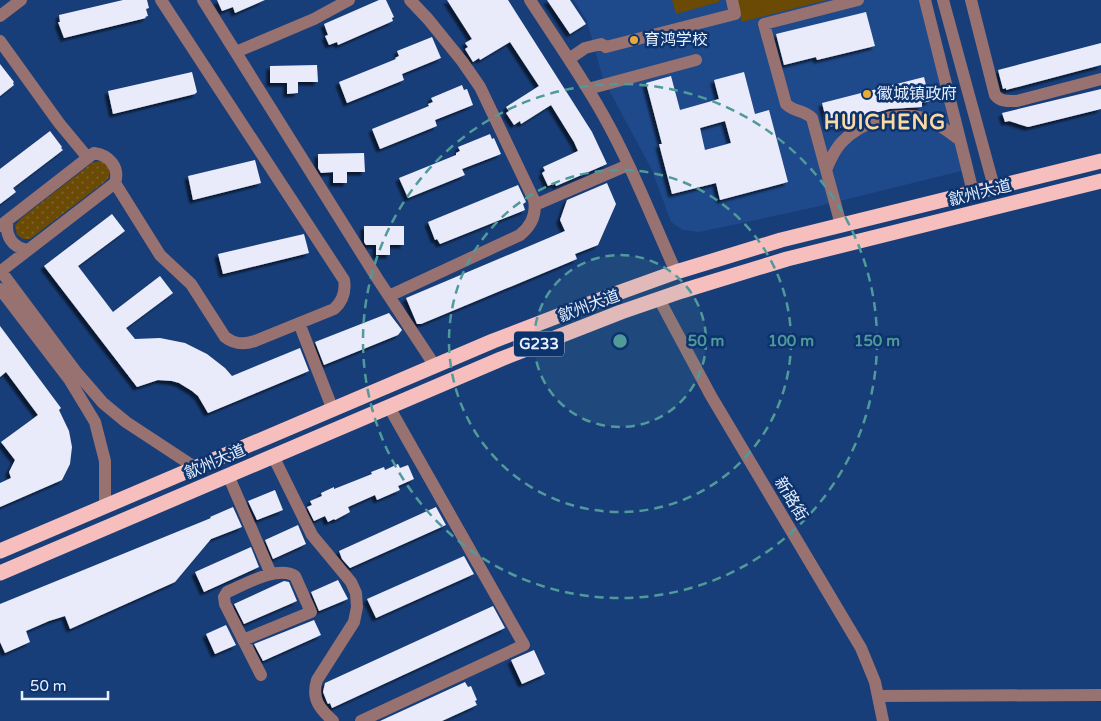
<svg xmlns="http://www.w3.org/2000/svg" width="1101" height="721" font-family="'Varela Round','Noto Sans SC',sans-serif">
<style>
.built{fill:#1e498a}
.grass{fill:url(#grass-dots)}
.park{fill:#6a4a05}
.building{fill:#e9ebfb;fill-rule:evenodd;filter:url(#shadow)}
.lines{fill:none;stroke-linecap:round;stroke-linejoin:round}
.minor{stroke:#987171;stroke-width:12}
.highway{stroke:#f6bebd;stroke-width:15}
.ring{fill:none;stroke:#509b9a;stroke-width:2.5;stroke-dasharray:9 6}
.poi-dot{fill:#e8ab37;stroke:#0d336d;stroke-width:2}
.labels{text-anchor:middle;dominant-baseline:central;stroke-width:5;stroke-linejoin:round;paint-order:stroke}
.shield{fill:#0d336d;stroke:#a6b7d3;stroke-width:1}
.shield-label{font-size:15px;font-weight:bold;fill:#e7f0ff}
.poi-label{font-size:16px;fill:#e7f0ff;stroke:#0d336d;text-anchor:start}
.street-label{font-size:16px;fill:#e7f0ff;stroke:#0d336d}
.district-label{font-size:21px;font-weight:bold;letter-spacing:1px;fill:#fbd9a2;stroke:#0d336d}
.centre{fill:#509b9a;stroke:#0d336d;stroke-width:2.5}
.ring-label{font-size:15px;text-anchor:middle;font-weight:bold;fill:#509b9a;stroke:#0d336d;stroke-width:5;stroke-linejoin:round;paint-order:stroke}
</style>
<defs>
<pattern id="grass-dots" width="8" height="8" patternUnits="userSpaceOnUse" patternTransform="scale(1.25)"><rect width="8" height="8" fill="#6a4a05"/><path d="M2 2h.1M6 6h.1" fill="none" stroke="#7f642a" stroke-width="1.8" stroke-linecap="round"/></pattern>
<filter id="shadow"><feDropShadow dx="-3.5" dy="3.5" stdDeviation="1" flood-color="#0009"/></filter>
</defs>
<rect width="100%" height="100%" fill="#183e79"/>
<!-- built -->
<path class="built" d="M574,0H931L974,168L807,209L699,232L683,230L671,222L652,170L603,79L587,21Z"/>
<!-- grass -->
<path class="grass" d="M99,161C109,163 113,173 106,181L30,239H23L17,235L15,226L20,219L92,163Z"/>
<!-- park -->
<path class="park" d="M672,0H719V2L676,14Z
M736,0H827L742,22Z"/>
<!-- building -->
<path class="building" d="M123,0H147L149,8L146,9L148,16L145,17L146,18L64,38L58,22H60L59,15Z
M217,0H265L235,13L233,7L222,11Z
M379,0H386L394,17L392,18L393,21L338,45L337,42L329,45L325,36L328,35L324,24Z
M447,0H508L592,132L607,164L556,186L555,183L548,186L542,173L545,171L543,167L578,151L574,142L551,105L521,124L520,121L514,125L506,113L509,111L506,107L539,86L510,42L480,60L479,58L473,62L465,49L468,47L465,43L472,39Z
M547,0H570L586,24L570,34Z
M866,12L875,46L817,60L816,57L784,65L776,34Z
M432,37L441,58L402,74L404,80L347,103L339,82L396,59L395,58L399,56L397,51Z
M1101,43V65L1006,90V88L1003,89L998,70Z
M0,64L14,82L13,83L14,85L0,96Z
M317,65L318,82H298V93L287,94V83H270V66Z
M192,72L197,92L195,94L113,114L108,91Z
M744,72L755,114L769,110L788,182L720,200L716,183L672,194L659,144H662L646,83L671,76L680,110L719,99L714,80ZM725,121L731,143L705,150L700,128Z
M924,77L930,101L922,103V107L889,109L865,116L849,126L839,128L838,125L828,127L822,103Z
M462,85L464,90L467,89L473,105L435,120L437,126L380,149L372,129L429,106L428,104L433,102L431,98Z
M1101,89V109L1028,127L1009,121L1005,122L1002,113Z
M50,131L62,147L61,148L63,150L13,188L16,192L0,204V169Z
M490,134L492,139L494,138L501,154L462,169L465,175L408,198L399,178L456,155V153L460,151L458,147Z
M364,153L365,172H347V183H333V172L321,173L318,168V154Z
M255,160L261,183L193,200L188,176Z
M607,183L616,204L598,245L575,254L577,259L421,324H417L406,298L565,231L560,220L567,200Z
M518,185L526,202L523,204L525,210L440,244L437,239L435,240L428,222Z
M112,214L125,231L78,266L113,312L160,276L173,293L126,328L135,339L160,338L185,343L207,354L225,368L232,376L300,348L309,371L208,413L198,396L192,391L179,383L172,381L158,380L137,387L44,266Z
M364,226H404V245H390V255H376V245H366L364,242Z
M304,234L309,253L223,274L218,254Z
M389,313L402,330L398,335L324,365L315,342Z
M0,326L61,408L59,410L69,431L72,447L70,464L62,480L0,507V483L11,478L9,472L15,460L1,442L38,415L6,372L0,377Z
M398,464L400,468L408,465L414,479L398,486L400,490L377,500L375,495L348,507L350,512L335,520L334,519L328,522L325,516L314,521L307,507L312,505L310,501L322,496L321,493L334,487V489L372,474L371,472L384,467L385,470Z
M275,490L283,510L257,520L248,501Z
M233,507L242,527L211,539L175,582L70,629L65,616L49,621L26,631L30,642L5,653L0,642V604L211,518L210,517Z
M436,507L446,525L350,568L342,559L339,551Z
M298,525L306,544L273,559L265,540Z
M251,547L259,567L204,592L195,572Z
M464,556L474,574L376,618L367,599Z
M338,580L348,599L319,611L311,592Z
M284,581L289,582L297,601L244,624L234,604Z
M493,606L505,628L332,708L330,703L328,704L327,702L323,692L325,683Z
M314,620L321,635L263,661L254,644Z
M226,625L236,645L215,654L206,634Z
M534,650L545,674L522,684L511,660Z
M465,682L468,687L471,686L477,700L475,701L477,705L442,721H380Z"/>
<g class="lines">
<!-- minor -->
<path class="minor" d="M203,0L377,278L435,366
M530,0C554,37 580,74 602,113C631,164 652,219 676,272
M925,0L973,192
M943,0L994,187
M971,0L995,95C1001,102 1007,101 1017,101L1101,79
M0,16L21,0
M0,41L59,123L88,158
M236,52L314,19L349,0
M569,59L585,48L601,44L606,47L735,14L732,0
M588,89L696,60
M826,170C830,160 834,151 841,143C860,122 896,111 924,118C937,122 949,132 960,140
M115,183L160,255L191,284L225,337C234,344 243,345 255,341L334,309C343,301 346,292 344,280L161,0
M535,205L628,165
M8,220C4,236 13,248 28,250
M841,225L812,118C804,110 794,112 786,104L764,24L858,0
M0,226L94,153C109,155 120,167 115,183L1,271
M0,270L77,373L103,403L126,422L196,468
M0,289L69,379L95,422L105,461V506
M389,296L520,235C531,226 537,215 534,200L480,87L462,61L428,19L410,0
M659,299L711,396L861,648L875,682L883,721
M299,323L333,410
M273,456L312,535L351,582L356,593L357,607L354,622L317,680C311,699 320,709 333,721
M228,475L271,574
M243,640L311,612L295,576C277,565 244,585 227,592L224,597L225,604L261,675
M878,696L1101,695
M361,721L524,645L389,407"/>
<!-- highway -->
<path class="highway" d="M0,551L493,341L615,294L676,272L781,240L1101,161
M0,573L501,359L621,312L682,291L787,259L1101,181"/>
</g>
<!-- distance rings -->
<circle cx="620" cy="341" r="86" fill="#509b9a" fill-opacity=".12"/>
<g class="ring">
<circle cx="620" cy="341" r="86"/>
<circle cx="620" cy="341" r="171"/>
<circle cx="620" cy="341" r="257"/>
</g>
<!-- markers -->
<g class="poi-dot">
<circle cx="634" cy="40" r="5"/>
<circle cx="867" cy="94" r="5"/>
</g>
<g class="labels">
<!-- shield labels -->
<rect class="shield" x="514" y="331.5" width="50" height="25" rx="4"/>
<g class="shield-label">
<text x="539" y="344">G233</text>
</g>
<!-- poi labels -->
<g class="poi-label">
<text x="644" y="40">育鸿学校</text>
<text x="877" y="94">徽城镇政府</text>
</g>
<!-- street labels -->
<g class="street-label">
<text transform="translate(980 193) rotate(-14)">歙州大道</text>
<text transform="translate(589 306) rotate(-20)">歙州大道</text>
<text transform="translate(215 462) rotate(-23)">歙州大道</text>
<text transform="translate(791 499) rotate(59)">新路街</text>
</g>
<!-- district labels -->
<g class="district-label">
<text x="885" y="122">HUICHENG</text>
</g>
</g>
<circle cx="620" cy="341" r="8" class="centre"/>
<g class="ring-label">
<text x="706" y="346">50 m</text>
<text x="791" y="346">100 m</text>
<text x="877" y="346">150 m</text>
</g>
<!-- scale -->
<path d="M22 691v8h86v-8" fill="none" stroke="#e7f0ff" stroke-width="2.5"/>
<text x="30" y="691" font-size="15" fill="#e7f0ff" stroke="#0d336d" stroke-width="4" paint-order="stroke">50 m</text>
</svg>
